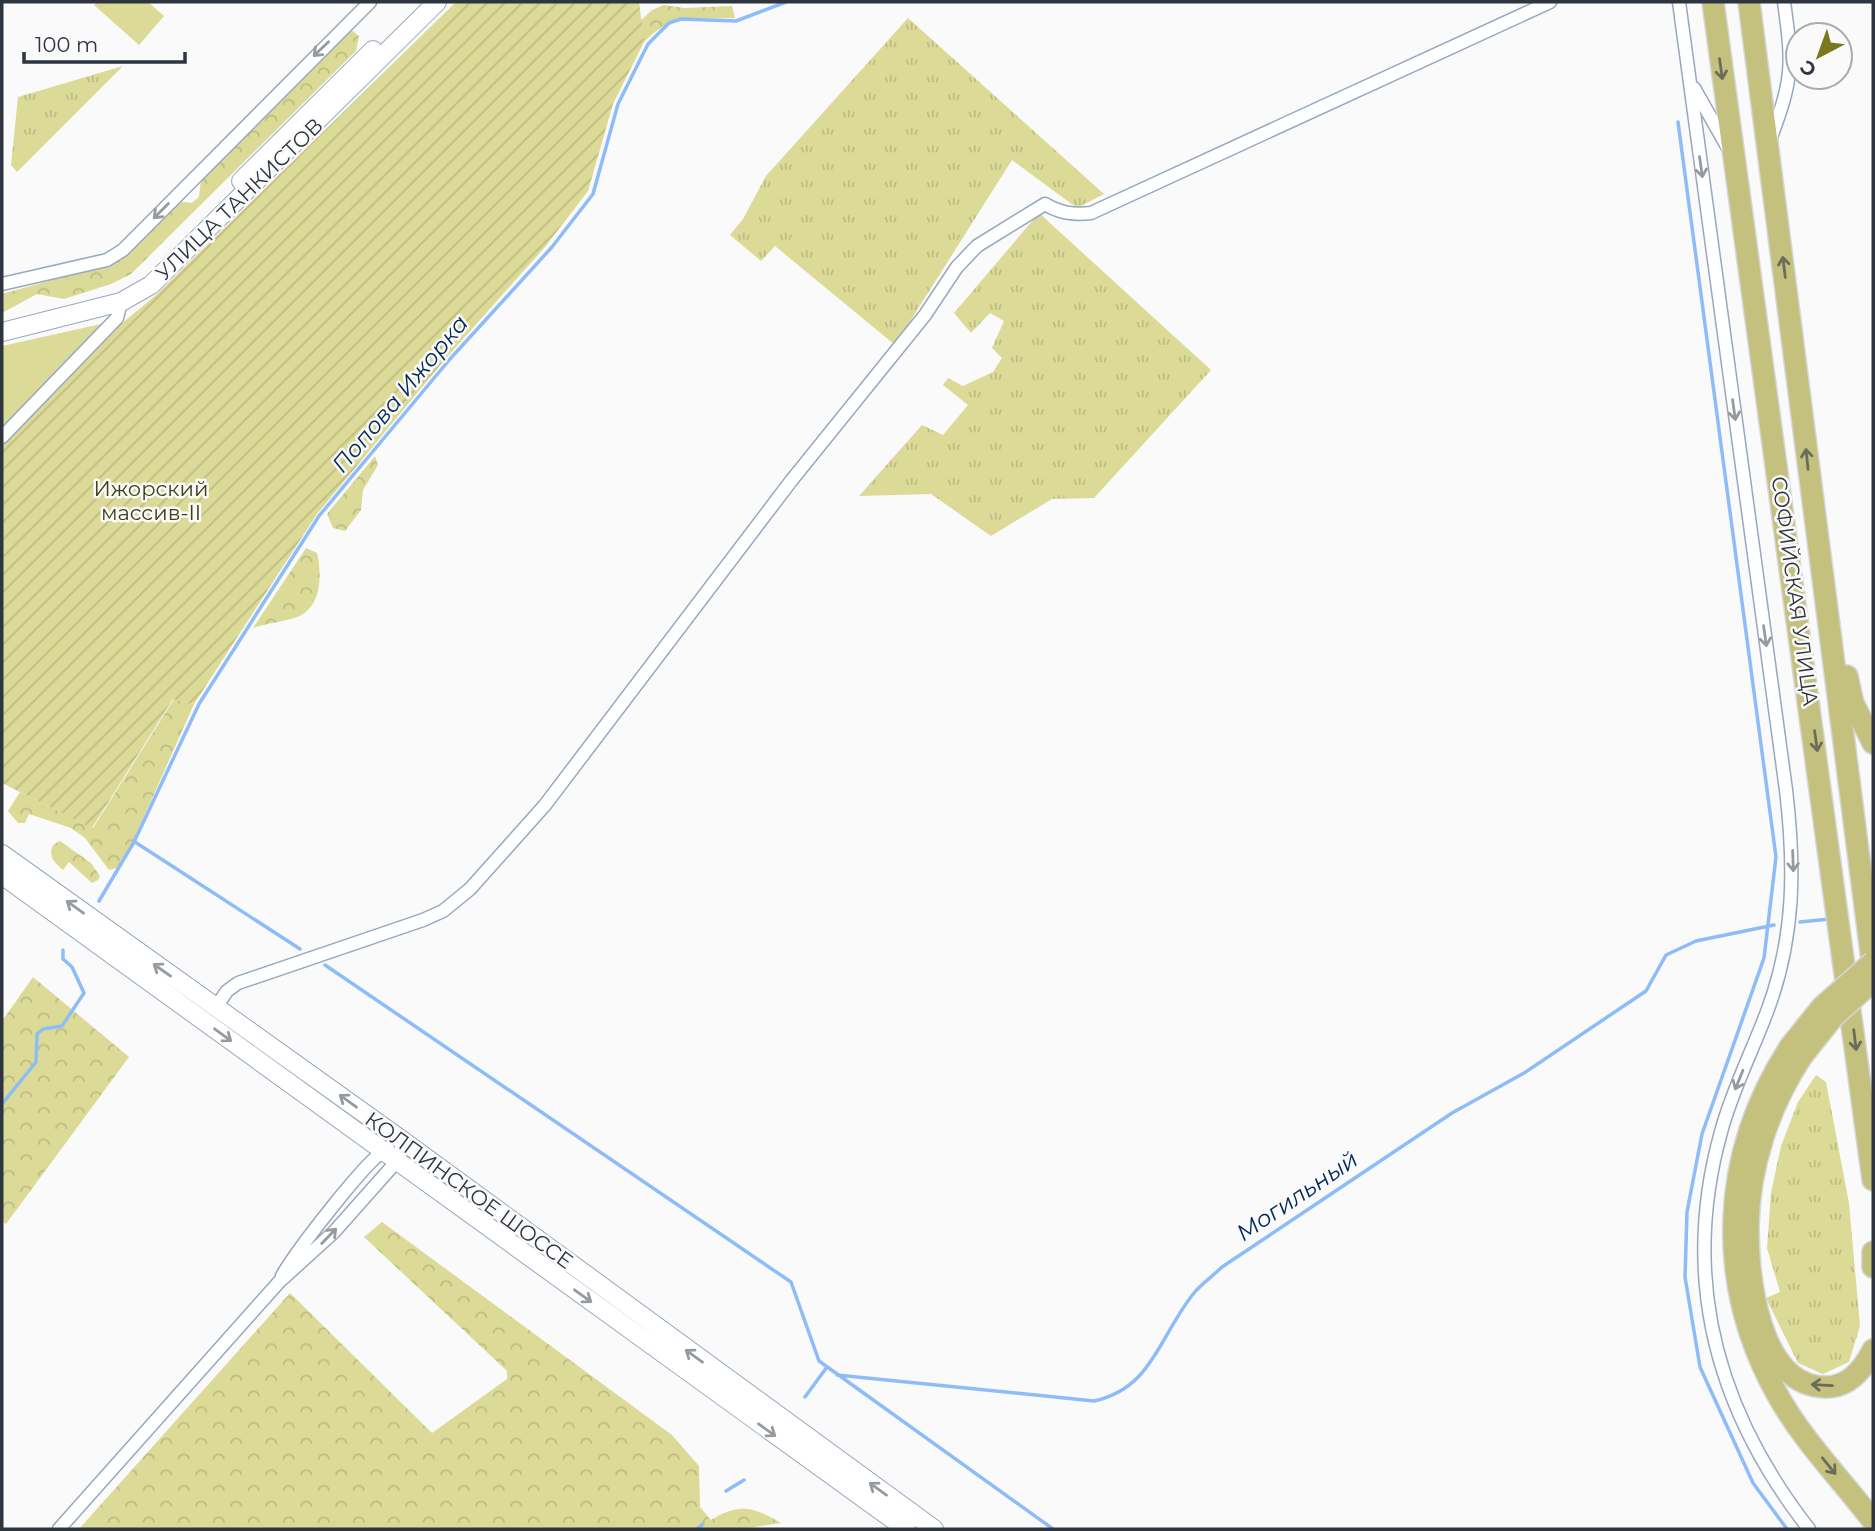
<svg xmlns="http://www.w3.org/2000/svg" width="1875" height="1531" font-family="Montserrat,sans-serif">
<style>
.grass{fill:url(#grass-tufts)}
.forest{fill:url(#forest-crowns)}
.park{fill:#dcda97}
.garden{fill:url(#garden-furrows)}
.lines{fill:none;stroke-linecap:round;stroke-linejoin:round}
.stream{stroke:#8ebcf8;stroke-width:3.5}
.street-casing{stroke:#97a8bf;stroke-width:15}
.secondary-casing{stroke:#97a8bf;stroke-width:20}
.primary-casing{stroke:#d5d7d9;stroke-width:24}
.street{stroke:#fff;stroke-width:12}
.secondary{stroke:#fff;stroke-width:18}
.primary{stroke:#c4c17f;stroke-width:21}
.primary-bridge-casing{stroke:#d5d7d9;stroke-width:24;stroke-linecap:butt}
.primary-bridge{stroke:#c4c17f;stroke-width:21}
.oneway{stroke:#969a9f}
.oneway2{stroke:#6a6d59}
.labels{text-anchor:middle;dominant-baseline:central;stroke-width:5;stroke-linejoin:round;paint-order:stroke}
.street-label{font-size:21px;fill:#2e353f;stroke:#fafafa}
.park-label{font-size:21px;fill:#413f14;stroke:#fafafa}
.water-label{font-size:23px;font-style:italic;fill:#012856;stroke:#fafafa}
</style>
<defs>
<pattern id="grass-tufts" width="24" height="20" patternUnits="userSpaceOnUse" patternTransform="scale(1.75)"><rect width="24" height="20" fill="#dcda97"/><path d="M3 7l-1-3M5 7V3M7 7l1-3M15 17l-1-3M17 17v-4M19 17l1-3" fill="none" stroke="#bdbc83"/></pattern>
<pattern id="forest-crowns" width="20" height="18" patternUnits="userSpaceOnUse" patternTransform="scale(1.75)"><rect width="20" height="18" fill="#dcda97"/><path d="M2 6a3 3 0 1 1 6 0M12 15a3 3 0 1 1 6 0" fill="none" stroke="#bdbc83"/></pattern>
<pattern id="garden-furrows" width="10" height="10" patternUnits="userSpaceOnUse" patternTransform="scale(1.75)"><rect width="10" height="10" fill="#dcda97"/><path d="M-1 1l2-2M0 10L10 0M9 11l2-2" fill="none" stroke="#bdbc83"/></pattern>
</defs>
<rect width="100%" height="100%" fill="#fafafa"/>
<!-- grass -->
<path class="grass" d="M908,18L1104,194L1077,208L1012,160L895,345L775,246L761,261L730,235L743,219L766,176Z
M123,66L17,172L11,165L18,97Z
M1039,213L1211,370L1094,498L1052,499L991,536L931,494L859,496L922,425L943,435L968,405L943,385L948,378L963,386L993,372L1002,358L992,348L1004,321L990,313L971,333L954,313Z
M1816,1075L1826,1082L1849,1203L1860,1326L1849,1362L1823,1374L1798,1363L1766,1298L1780,1292L1767,1248L1771,1193L1781,1146L1798,1102Z"/>
<!-- forest -->
<path class="forest" d="M664,5L684,8L732,6L735,18C692,20 676,10 644,42L639,22L652,10Z
M350,29L359,36L356,51L131,274L111,284L64,299L37,294L2,313V294L102,266L175,201L192,203L199,197L201,179Z
M375,456L378,465L363,490L361,510L345,531L333,528L327,514Z
M306,548L317,553C322,574 322,608 297,617C283,622 267,623 253,628Z
M174,699L194,704L131,846L117,868L109,870L85,838L71,828L29,814L25,823H18L8,811L20,792L93,828Z
M60,841L91,863L100,876L98,880L92,883L69,862L63,870C54,862 48,857 53,845Z
M33,977L129,1057L6,1224L2,1221V1021Z
M382,1222L672,1435L699,1466L700,1507L711,1520C738,1503 753,1506 781,1523L741,1529H79L290,1293L432,1433L507,1379V1371L364,1237Z"/>
<!-- park -->
<path class="park" d="M97,2H148L164,16L139,45L94,5Z
M110,322L2,432V346Z"/>
<!-- garden -->
<path class="garden" d="M456,2H639L644,42L613,104L588,191L545,247L447,357L317,514L194,704L173,699L92,828L2,783V443L103,339L156,295Z"/>
<g class="lines">
<!-- stream -->
<path class="stream" d="M1678,122L1776,857L1764,958L1702,1134L1687,1212L1685,1277L1700,1367L1753,1483L1787,1529
M135,842L300,949
M99,901L134,842L199,704L319,516L450,359L552,247L593,194L618,104L648,44L669,23L681,19L736,21L786,2
M1800,922L1830,919
M325,965L791,1282L819,1361L1053,1529
M2,1104L36,1062L37,1034L43,1029L62,1026L84,993L72,967L63,959V950
M837,1375L1094,1401C1153,1388 1159,1336 1194,1293C1201,1284 1213,1276 1222,1267L1452,1113L1524,1073L1646,991L1666,955L1696,941L1774,925
M805,1397L827,1367
M726,1491L744,1480
M697,1529L703,1524"/>
<defs>
<path id="street" d="M1679,2L1786,790C1795,866 1795,936 1768,1009C1753,1050 1732,1090 1721,1132C1680,1279 1717,1411 1809,1529
M1694,88L1728,148
M1770,140C1793,79 1793,66 1784,2
M2,284L107,260L123,250L370,2
M2,437L117,318L121,302
M216,1007L227,991L238,983L423,920L443,911L470,889L545,805L791,481L925,315L957,267L977,246L1045,204C1060,213 1073,215 1091,213L1550,2
M282,1276C295,1253 368,1157 388,1148
M59,1529L279,1282L334,1232L397,1161L403,1141"/>
<path id="secondary" d="M241,181L373,50
M2,332L121,302L151,285L437,2
M2,854L403,1141L934,1529
M2,875L906,1529"/>
<path id="primary" d="M1713,2C1765,395 1823,787 1873,1180
M1749,2L1873,968
M1847,676L1853,703L1873,743
M1790,1047C1720,1155 1715,1282 1777,1394C1803,1441 1841,1479 1873,1521
M1802,1056C1769,1106 1749,1166 1748,1226C1748,1276 1758,1387 1826,1387C1849,1387 1864,1368 1873,1350
M1873,1252V1267"/>
</defs>
<!-- street casing -->
<use href="#street" class="street-casing"/>
<!-- secondary casing -->
<use href="#secondary" class="secondary-casing"/>
<!-- primary casing -->
<use href="#primary" class="primary-casing"/>
<!-- street -->
<use href="#street" class="street"/>
<!-- secondary -->
<use href="#secondary" class="secondary"/>
<!-- primary -->
<use href="#primary" class="primary"/>
<defs>
<path id="primary-bridge" d="M1790,1047L1822,1007L1873,962
M1802,1056L1833,1017L1873,981"/>
</defs>
<!-- primary-bridge casing -->
<use href="#primary-bridge" class="primary-bridge-casing"/>
<!-- primary-bridge -->
<use href="#primary-bridge" class="primary-bridge"/>
</g>
<!-- one-way arrows -->
<defs><path id="oneway-shaft" d="M-6 0H5M1.5-3L5.5 0L1.5 3" fill="none" stroke-width="1.6" stroke-linecap="round" stroke-linejoin="round" transform="scale(1.75)"/></defs>
<g class="oneway">
<use href="#oneway-shaft" transform="translate(321 49) rotate(136)"/>
<use href="#oneway-shaft" transform="translate(1701 167) rotate(82)"/>
<use href="#oneway-shaft" transform="translate(161 211) rotate(135)"/>
<use href="#oneway-shaft" transform="translate(1734 410) rotate(82)"/>
<use href="#oneway-shaft" transform="translate(1765 636) rotate(82)"/>
<use href="#oneway-shaft" transform="translate(1793 861) rotate(88)"/>
<use href="#oneway-shaft" transform="translate(75 907) rotate(-144)"/>
<use href="#oneway-shaft" transform="translate(162 970) rotate(-145)"/>
<use href="#oneway-shaft" transform="translate(223 1035) rotate(36)"/>
<use href="#oneway-shaft" transform="translate(1739 1080) rotate(112)"/>
<use href="#oneway-shaft" transform="translate(348 1101) rotate(-144)"/>
<use href="#oneway-shaft" transform="translate(329 1236) rotate(-46)"/>
<use href="#oneway-shaft" transform="translate(583 1296) rotate(36)"/>
<use href="#oneway-shaft" transform="translate(694 1356) rotate(-144)"/>
<use href="#oneway-shaft" transform="translate(767 1430) rotate(36)"/>
<use href="#oneway-shaft" transform="translate(878 1489) rotate(-144)"/>
</g>
<g class="oneway2">
<use href="#oneway-shaft" transform="translate(1721 69) rotate(82)"/>
<use href="#oneway-shaft" transform="translate(1784 267) rotate(-97)"/>
<use href="#oneway-shaft" transform="translate(1807 459) rotate(-96)"/>
<use href="#oneway-shaft" transform="translate(1816 741) rotate(82)"/>
<use href="#oneway-shaft" transform="translate(1855 1040) rotate(83)"/>
<use href="#oneway-shaft" transform="translate(1822 1385) rotate(-177)"/>
<use href="#oneway-shaft" transform="translate(1829 1466) rotate(51)"/>
</g>
<g class="labels">
<!-- street labels -->
<g class="street-label">
<text transform="translate(239 199) rotate(-44)">УЛИЦА ТАНКИСТОВ</text>
<text transform="translate(1795 591) rotate(82)">СОФИЙСКАЯ УЛИЦА</text>
<text transform="translate(469 1190) rotate(36)">КОЛПИНСКОЕ ШОССЕ</text>
</g>
<!-- park labels -->
<g class="park-label">
<text x="151" y="488">Ижорский<tspan x="151" dy="24">массив-II</tspan></text>
</g>
<!-- water labels -->
<g class="water-label">
<text transform="translate(400 394) rotate(-50)">Попова Ижорка</text>
<text transform="translate(1297 1196) rotate(-34)">Могильный</text>
</g>
</g>
<!-- border -->
<rect width="1875" height="1531" fill="none" stroke="#2e353f" stroke-width="7"/>
<!-- north arrow -->
<g transform="translate(1819 56) rotate(221)"><circle r="33" fill="#fafafa" stroke="#a8abaf" stroke-width="2"/>
<path d="M0-5L12 26L0 18L-12 26Z" fill="#7b771c"/>
<text y="-10" font-size="19" font-weight="bold" text-anchor="middle" fill="#2e353f">С</text>
</g>
<!-- scale -->
<path d="M24 52v10h161v-10" fill="none" stroke="#2e353f" stroke-width="3.5"/>
<text x="35" y="52" font-size="21" fill="#2e353f" stroke="#fafafa" stroke-width="5" paint-order="stroke">100 m</text>
</svg>
